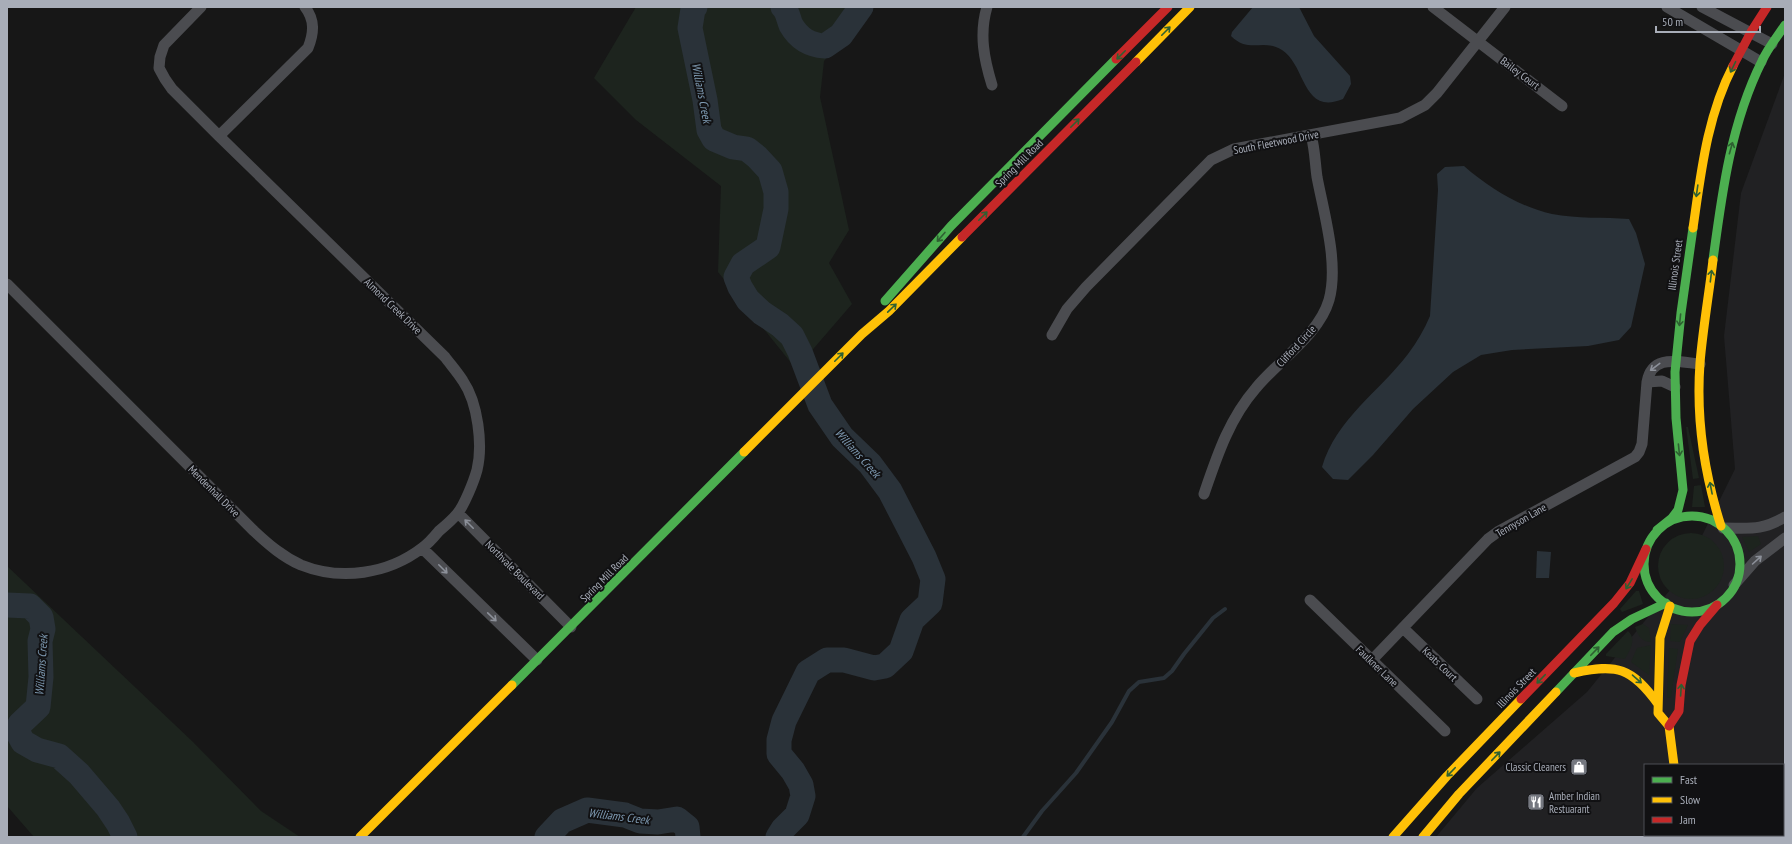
<svg xmlns="http://www.w3.org/2000/svg" width="1792" height="844" font-family="'PT Sans Narrow',sans-serif">
<style>
.built{fill:#212123;fill-rule:evenodd}
.green{fill:#1d241e}
.water{fill:#2a3239}
.lines{fill:none;stroke-linecap:round;stroke-linejoin:round}
.stream{stroke:#2a3239;stroke-width:4}
.river{stroke:#2a3239;stroke-width:25}
.street{stroke:#4b4c50;stroke-width:11}
.fast{stroke:#4caf50;stroke-width:9}
.slow{stroke:#ffc107;stroke-width:9}
.jam{stroke:#c62828;stroke-width:9}
.oneway{stroke:#2e6032}
.oneway2{stroke:#8c9099}
.labels{text-anchor:middle;dominant-baseline:central;stroke-width:4;stroke-linejoin:round;paint-order:stroke}
.street-label{font-size:11px;fill:#a8adb8;stroke:#111113}
.poi-label{font-size:11px;fill:#a8adb8;stroke:#111113;text-anchor:end}
.water-label{font-size:12px;font-style:italic;fill:#7f9bb3;stroke:#111113}
</style>
<rect width="100%" height="100%" fill="#171717"/>
<!-- built -->
<path class="built" d="M1785,73V837H1436L1477,788L1587,692L1683,574L1735,469L1724,336L1741,193ZM1645,765H1783V835H1645Z"/>
<!-- green -->
<path class="green" d="M636,7H874L824,61L820,97L849,230L829,263L852,304L796,369L718,272L721,186L636,120L594,78Z
M1686,427H1688L1699,478L1693,479Z
M1701,485L1705,507H1692L1694,486Z
M1658 566a33 33 0 1 1 66 0a33 33 0 1 1-66 0Z
M1758,536L1761,544L1749,552L1742,537Z
M7,566L192,741L261,811L300,837H34L7,806Z
M1636,591H1639L1643,604L1622,612L1620,609Z
M1643,624L1649,628L1651,642C1641,642 1638,635 1635,627Z
M1671,624L1688,625L1680,642L1670,641Z
M1628,631C1637,639 1630,650 1625,659L1606,656V654Z
M1651,645L1649,675L1631,662L1637,648Z
M1669,648L1678,649L1671,697L1667,698Z"/>
<!-- water -->
<path class="water" d="M1253,7H1299L1314,36L1350,76L1351,84L1343,99C1302,116 1306,65 1282,50C1263,38 1249,54 1231,36L1232,32Z
M1464,166C1489,188 1520,207 1552,214C1577,219 1604,217 1629,219L1636,233L1645,264L1631,327L1619,340L1588,346L1512,350L1481,355L1453,372L1413,409L1373,455L1348,480L1333,479L1322,467C1336,419 1379,392 1408,354C1417,342 1424,330 1430,316L1438,190L1437,174L1445,167Z
M1537,551L1551,552L1549,578H1536Z"/>
<g class="lines">
<!-- stream -->
<path class="stream" d="M1023,837L1042,811L1076,773L1112,722L1129,691L1139,682L1164,678L1172,671L1184,654L1213,618L1225,609"/>
<!-- river -->
<path class="river" d="M695,7L693,9L690,28L705,100L709,130L714,139L733,147L747,149L757,157L770,171L776,192V209L768,247L743,264L736,277L740,287L748,300L762,313L780,325L792,336L800,352L820,405L842,437L870,464L890,491L924,557L933,579L930,603L912,620L901,651L885,666L874,668L844,660H827L808,672L784,721L779,740V754L793,771L801,785L803,796L797,815L783,829L778,837
M783,7C788,12 788,18 791,25C799,39 810,45 825,46L841,35L861,7
M7,605L30,606L41,617L43,629L40,641L41,677L38,707L20,724L17,731L23,742L37,750L59,756L79,774L108,808L118,823L125,837
M547,837L562,821L587,810L625,815L640,821L658,822L677,819L687,827L688,837"/>
<!-- street -->
<path class="street" d="M987,7C979,34 984,59 992,85
M1433,7L1562,106
M1667,7L1761,62
M1702,7L1772,44
M219,136L308,48C314,33 315,20 305,7
M7,284L254,531C269,545 283,557 301,565C341,581 388,574 422,548C428,544 434,537 439,531C445,526 452,520 457,514C464,506 474,481 477,470C483,445 478,403 463,381C458,373 451,365 445,357L219,136L172,89L165,79L159,68L160,57L164,45L201,7
M1052,335L1067,309L1086,287L1211,160L1234,149L1400,118L1425,105L1437,93L1505,7
M1647,382L1662,381L1675,387
M1204,494C1217,456 1229,419 1256,388C1278,361 1319,335 1329,300C1339,264 1324,214 1317,177C1315,163 1315,149 1311,135
M458,513L571,627
M1723,528C1750,528 1761,531 1785,517
M422,548L537,660
M1734,585L1755,561L1785,538
M1310,600L1445,731
M1403,628L1477,699
M1372,660L1488,539L1499,531L1635,457L1639,452L1642,444L1647,382C1652,354 1678,362 1700,364"/>
<!-- fast -->
<path class="fast" d="M1713,260C1722,192 1731,123 1762,61C1768,48 1777,37 1785,25
M885,301L951,226L1116,59
M1644 564a48 48 0 1 1 96 0a48 48 0 1 1-96 0Z
M1657,530L1672,518L1678,510L1683,490L1676,418L1675,372L1681,313L1693,228
M512,685L744,452
M1556,692L1613,632L1632,619L1666,603
M1690,835L1691,837"/>
<!-- slow -->
<path class="slow" d="M1136,62L1190,7
M1693,228C1701,173 1707,116 1733,66
M1713,260C1709,294 1703,328 1700,363C1696,418 1704,473 1721,526
M744,452L862,334L889,311L962,237
M1670,606L1660,638L1658,713L1669,726L1674,765
M1574,673C1617,663 1632,668 1658,704
M360,837L512,685
M1393,837L1447,776L1521,699
M1423,837L1459,794L1556,692"/>
<!-- jam -->
<path class="jam" d="M1116,59L1168,7
M1733,66L1751,32L1767,7
M962,237L1136,62
M1521,699L1614,603L1630,583L1646,549
M1669,726L1679,711L1681,685L1690,641L1700,625L1717,605"/>
</g>
<!-- one-way arrows -->
<defs><path id="oneway-shaft" d="M-6 0H5M1.5-3L5.5 0L1.5 3" fill="none" stroke-width="1.6" stroke-linecap="round" stroke-linejoin="round"/></defs>
<g class="oneway">
<use href="#oneway-shaft" transform="translate(1166 31) rotate(-45)"/>
<use href="#oneway-shaft" transform="translate(1121 55) rotate(135)"/>
<use href="#oneway-shaft" transform="translate(1733 67) rotate(116)"/>
<use href="#oneway-shaft" transform="translate(1075 123) rotate(-45)"/>
<use href="#oneway-shaft" transform="translate(1731 148) rotate(-74)"/>
<use href="#oneway-shaft" transform="translate(1697 191) rotate(98)"/>
<use href="#oneway-shaft" transform="translate(983 216) rotate(-45)"/>
<use href="#oneway-shaft" transform="translate(941 237) rotate(131)"/>
<use href="#oneway-shaft" transform="translate(1711 276) rotate(-83)"/>
<use href="#oneway-shaft" transform="translate(892 308) rotate(-44)"/>
<use href="#oneway-shaft" transform="translate(1680 320) rotate(96)"/>
<use href="#oneway-shaft" transform="translate(839 357) rotate(-45)"/>
<use href="#oneway-shaft" transform="translate(1679 450) rotate(84)"/>
<use href="#oneway-shaft" transform="translate(1711 488) rotate(-101)"/>
<use href="#oneway-shaft" transform="translate(1629 584) rotate(122)"/>
<use href="#oneway-shaft" transform="translate(1595 651) rotate(-46)"/>
<use href="#oneway-shaft" transform="translate(1541 679) rotate(134)"/>
<use href="#oneway-shaft" transform="translate(1637 679) rotate(41)"/>
<use href="#oneway-shaft" transform="translate(1681 690) rotate(-86)"/>
<use href="#oneway-shaft" transform="translate(1496 756) rotate(-46)"/>
<use href="#oneway-shaft" transform="translate(1451 772) rotate(134)"/>
</g>
<g class="oneway2">
<use href="#oneway-shaft" transform="translate(1655 367) rotate(143)"/>
<use href="#oneway-shaft" transform="translate(469 524) rotate(-135)"/>
<use href="#oneway-shaft" transform="translate(1757 560) rotate(-42)"/>
<use href="#oneway-shaft" transform="translate(443 569) rotate(45)"/>
<use href="#oneway-shaft" transform="translate(492 617) rotate(44)"/>
</g>
<!-- icons -->
<defs>
<symbol id="shop-square" viewBox="-11 -11 22 22"><rect x="-9" y="-9" width="18" height="18" rx="4" fill="#757880" stroke="#111113"/><path d="M-5-2.5h2.3a2.7 3.5 0 0 1 5.4 0H5L5.5 6h-11ZM-1.5-2.5h3a1.5 2.3 0 0 0-3 0Z" fill="#fff"/></symbol>
<symbol id="restaurant-square" viewBox="-11 -11 22 22"><rect x="-9" y="-9" width="18" height="18" rx="4" fill="#757880" stroke="#111113"/><path d="M-5-6h1v4h1v-4h1v4h1v-4h1v5L-1.5 .5V6h-2V.5L-5-1ZM5-6V6H3V1.5H1.5Q1.5-4 5-6Z" fill="#fff"/></symbol>
</defs>
<g fill-rule="evenodd">
<use href="#shop-square" x="1569" y="757" width="20" height="20"/>
<use href="#restaurant-square" x="1526" y="792" width="20" height="20"/>
</g>
<g class="labels">
<!-- street labels -->
<g class="street-label">
<text transform="translate(1520 73) rotate(37)">Bailey Court</text>
<text transform="translate(1276 142) rotate(-11)">South Fleetwood Drive</text>
<text transform="translate(1019 163) rotate(-45)">Spring Mill Road</text>
<text transform="translate(1675 265) rotate(-82)">Illinois Street</text>
<text transform="translate(393 306) rotate(44)">Almond Creek Drive</text>
<text transform="translate(1296 346) rotate(-47)">Clifford Circle</text>
<text transform="translate(214 491) rotate(45)">Mendenhall Drive</text>
<text transform="translate(1521 520) rotate(-30)">Tennyson Lane</text>
<text transform="translate(515 570) rotate(45)">Northvale Boulevard</text>
<text transform="translate(604 578) rotate(-45)">Spring Mill Road</text>
<text transform="translate(1440 664) rotate(44)">Keats Court</text>
<text transform="translate(1377 666) rotate(44)">Faulkner Lane</text>
<text transform="translate(1516 688) rotate(-46)">Illinois Street</text>
</g>
<!-- poi labels -->
<g class="poi-label">
<text x="1566" y="767">Classic Cleaners</text>
<text x="1549" y="796" text-anchor="start">Amber Indian<tspan x="1549" dy="13">Restuarant</tspan></text>
</g>
<!-- water labels -->
<g class="water-label">
<text transform="translate(702 93) rotate(79)">Williams Creek</text>
<text transform="translate(858 453) rotate(48)">Williams Creek</text>
<text transform="translate(41 665) rotate(-86)">Williams Creek</text>
<text transform="translate(619 816) rotate(7)">Williams Creek</text>
</g>
</g>
<!-- border -->
<rect width="1792" height="844" fill="none" stroke="#a8adb8" stroke-width="16"/>
<!-- legend -->
<rect x="1644" y="764" width="140" height="72" fill="#111113" stroke="#4d4f55"/>
<rect x="1652" y="777" width="20" height="6" fill="#4caf50" stroke="#4d4f55"/>
<text x="1680" y="784" font-size="12" fill="#a8adb8">Fast</text>
<rect x="1652" y="797" width="20" height="6" fill="#ffc107" stroke="#4d4f55"/>
<text x="1680" y="804" font-size="12" fill="#a8adb8">Slow</text>
<rect x="1652" y="817" width="20" height="6" fill="#c62828" stroke="#4d4f55"/>
<text x="1680" y="824" font-size="12" fill="#a8adb8">Jam</text>
<!-- scale -->
<path d="M1656 26v6h104v-6" fill="none" stroke="#a8adb8" stroke-width="2"/>
<text x="1662" y="26" font-size="12" fill="#a8adb8" stroke="#111113" stroke-width="3" paint-order="stroke">50 m</text>
</svg>
